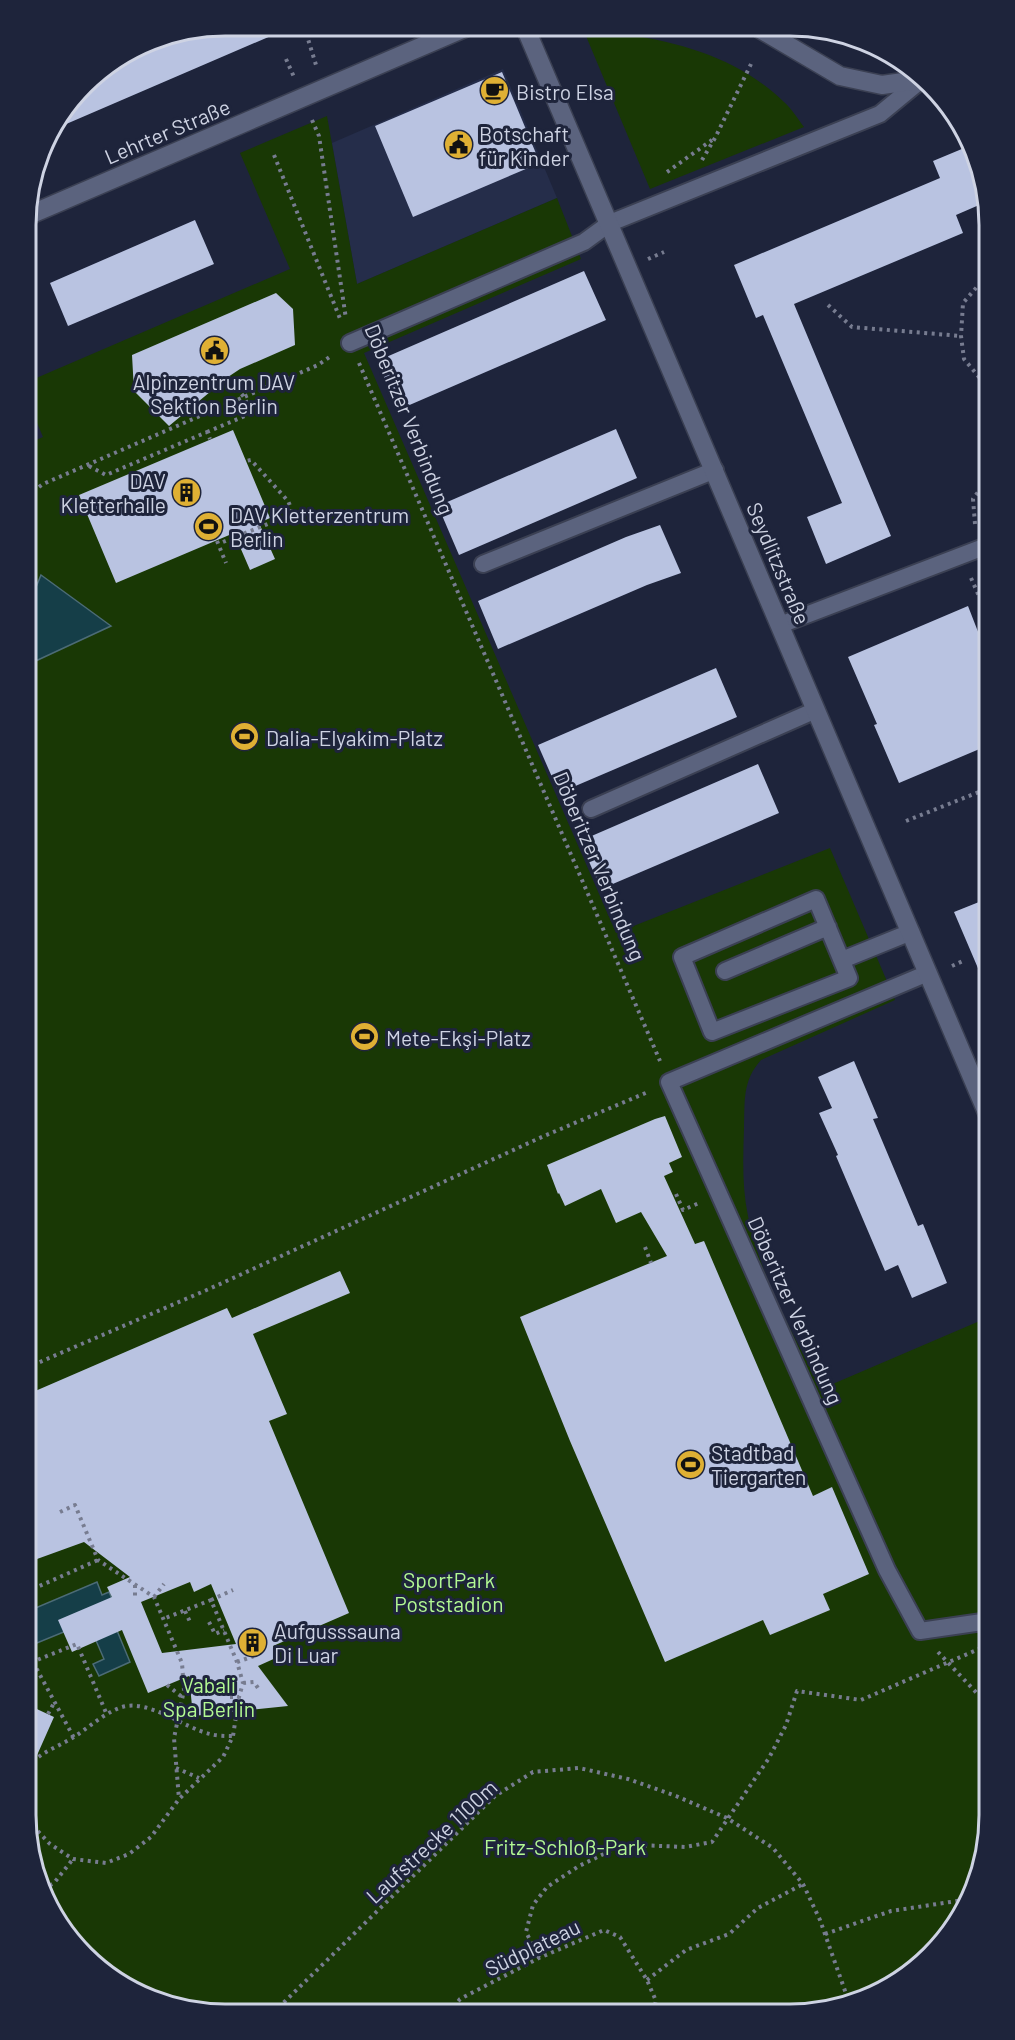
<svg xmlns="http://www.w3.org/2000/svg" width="1015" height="2040" font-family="Barlow,sans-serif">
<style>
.built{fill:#252d4a}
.green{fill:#193805}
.water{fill:#153e48;stroke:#4c6b76;stroke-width:1.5}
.building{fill:#b9c3e1;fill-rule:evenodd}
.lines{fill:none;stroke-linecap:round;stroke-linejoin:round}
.lane-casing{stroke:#3b4053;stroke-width:20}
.street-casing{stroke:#3b4053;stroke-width:21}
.path{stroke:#777c90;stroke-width:4;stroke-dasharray:3 4.5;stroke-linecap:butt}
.lane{stroke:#5b637e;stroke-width:16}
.street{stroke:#5b637e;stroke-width:18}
.labels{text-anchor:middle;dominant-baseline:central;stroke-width:6;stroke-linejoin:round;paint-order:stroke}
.poi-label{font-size:21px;fill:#ced3e3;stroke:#1e243b;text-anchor:start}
.street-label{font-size:21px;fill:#ced3e3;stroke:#1e243b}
.park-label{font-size:21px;fill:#b3fa93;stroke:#1e243b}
.rim{fill:none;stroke:#ced3e3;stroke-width:3}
</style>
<rect width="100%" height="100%" fill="#1e243b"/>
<!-- built -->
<path class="built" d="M503,69L557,198L357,284L332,143Z
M49,133L56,147L41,154L46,136Z"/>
<!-- green -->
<path class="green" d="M631,35C687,44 742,61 784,102C792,109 798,119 804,127L650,189L586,36Z
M327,116L357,284L557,198L581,259L364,353L616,933L830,848L895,1000L761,1060C742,1081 745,1102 744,1129C743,1158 742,1187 748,1216C760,1277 793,1333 821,1389L989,1317V1829L974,1891L948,1937L901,1981L854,2004L790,2014L198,2013L137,1994L94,1965L36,1879L26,1815L27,444L43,437L27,399V382L290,269L240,153Z"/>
<!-- water -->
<path class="water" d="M41,575L111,626L27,665V609Z
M97,1582L102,1595L109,1592L113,1601L106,1604L130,1662L99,1676L93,1664L104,1659L88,1622L32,1645L26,1629V1612Z"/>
<!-- building -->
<path class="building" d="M225,26H294L50,131L93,75L149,41Z
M502,72L540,163L413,217L375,126Z
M969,146L979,161L986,202L956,215L963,233L794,304L891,536L826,564L807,517L842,503L763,315L756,318L734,265L940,178L933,161Z
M195,220L214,264L68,326L50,283Z
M584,271L606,320L398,410L377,361Z
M276,293L293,309L295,345L240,369L228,377L169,426L134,391L132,355Z
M616,429L637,478L459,555L438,506Z
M233,430L270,518L259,523L275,559L250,570L234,533L116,583L79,495Z
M660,525L681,573L647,585L498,649L478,601L626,537Z
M968,606L989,660V745L899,783L874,725L877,724L848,657Z
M716,668L737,717L559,793L538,745Z
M758,764L779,813L601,889L580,841Z
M989,898V994L954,912Z
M854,1061L878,1118L873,1119L918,1226L923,1224L947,1283L912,1298L898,1265L885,1271L836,1156L838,1155L819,1113L832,1108L818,1077Z
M665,1116L682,1157L669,1163L673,1172L664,1176L695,1244L704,1241L813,1496L832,1487L869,1574L823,1594L830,1610L770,1635L763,1620L665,1662L570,1441L520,1317L667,1256L641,1212L616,1223L601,1189L565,1206L559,1193L558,1194L547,1165L655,1119Z
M340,1271L350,1293L253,1334L287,1414L269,1421L349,1613L273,1646L278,1657L258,1666L288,1706L193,1716L189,1676L148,1693L122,1630L72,1652L58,1620L112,1597L107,1587L130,1577L84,1542L26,1563V1395L227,1308L232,1318ZM190,1582L194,1592L211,1584L236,1644L162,1653L141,1602Z
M26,1704L54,1717L26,1780Z"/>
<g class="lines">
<defs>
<path id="lane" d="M350,343L584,242L610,223L880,114L920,81
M483,564L715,470
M780,625L989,545
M591,809L816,710
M816,899L849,978L712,1032L682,957Z
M842,960L911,932
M725,971L828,927
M928,973L669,1082L887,1570L920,1631L989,1621"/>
<path id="street" d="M525,27L989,1117
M760,29L840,76L882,85L925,79
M27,216L467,27"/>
</defs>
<!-- lane casing -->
<use href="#lane" class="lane-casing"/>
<!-- street casing -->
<use href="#street" class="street-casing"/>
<!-- path -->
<path class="path" d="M304,26L316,65
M286,59L294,77
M312,120L319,136L346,319
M274,155L341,321
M702,160L715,138L751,64
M667,172L712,140
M648,259L664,252
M828,305L852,327L961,336
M359,363L660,1061
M989,389L964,359L961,336L963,303L989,273
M207,432L252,413L244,397L228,377
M89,466L106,475L207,432L210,439
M27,496L43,484L318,365L331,356
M975,524L973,499L989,477
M217,541L226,563
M223,542L290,515L291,508L288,501L251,460L246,461
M971,578L982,603L989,601
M906,821L989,788
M952,966L965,960
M676,1194L683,1210L699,1203
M645,1247L651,1263
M26,1368L209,1289L544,1136L648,1092
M60,1512L75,1505L98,1560L154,1597L182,1663L184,1690L174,1738L179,1799
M135,1585V1599
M26,1592L98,1560
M154,1597L164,1584
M211,1600L233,1590
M185,1611L191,1624
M209,1622L215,1634L224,1630
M938,1652L989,1706
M26,1661L27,1664L77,1644L107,1715
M33,1662L74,1738
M237,1662L254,1656
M243,1683L254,1682L260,1691
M167,1685L182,1697
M230,1697H239
M48,1714L54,1703
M176,1768L199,1778
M26,1775C31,1756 51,1750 67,1741C86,1731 101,1714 122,1707C149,1699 184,1728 210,1734C217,1736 225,1736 233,1736
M26,1804L34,1827L50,1844L73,1859L106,1863L129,1854L151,1837L179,1799L223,1757L233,1736L239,1697L243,1683L237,1662L211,1600L163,1619
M43,1889L54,1883L73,1859
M825,1934L891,1911L970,1899
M539,1958L526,1932L533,1905L547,1887L579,1866L616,1848L637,1845L685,1847L712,1842L769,1758L786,1725L797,1691L861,1700L979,1649
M647,1980L686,1950L729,1934L758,1908L803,1884
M273,2013L495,1796L533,1772L579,1768L628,1779L676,1796L727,1818L773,1848L803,1884L820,1920L850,2005
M449,2013L460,1999L539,1958L604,1930L620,1937L647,1980L656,2001L652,2014"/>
<!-- lane -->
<use href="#lane" class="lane"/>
<!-- street -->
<use href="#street" class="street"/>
</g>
<!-- icons -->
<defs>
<symbol id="cafe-disc" viewBox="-11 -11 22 22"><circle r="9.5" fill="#dfb034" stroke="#1e243b"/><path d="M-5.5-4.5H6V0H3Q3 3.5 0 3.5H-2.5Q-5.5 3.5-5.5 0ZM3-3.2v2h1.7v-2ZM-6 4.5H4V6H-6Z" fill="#111"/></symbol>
<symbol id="civic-disc" viewBox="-11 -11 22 22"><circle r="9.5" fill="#dfb034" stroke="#1e243b"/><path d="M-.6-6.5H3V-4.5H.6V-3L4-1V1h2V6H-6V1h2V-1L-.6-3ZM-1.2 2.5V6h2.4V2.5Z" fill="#111"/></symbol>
<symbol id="building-disc" viewBox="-11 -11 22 22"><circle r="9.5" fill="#dfb034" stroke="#1e243b"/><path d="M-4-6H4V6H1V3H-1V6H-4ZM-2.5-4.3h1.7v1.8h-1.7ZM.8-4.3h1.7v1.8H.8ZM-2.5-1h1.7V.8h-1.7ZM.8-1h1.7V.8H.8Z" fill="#111"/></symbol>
<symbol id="stadium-disc" viewBox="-11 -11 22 22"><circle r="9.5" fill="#dfb034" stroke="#1e243b"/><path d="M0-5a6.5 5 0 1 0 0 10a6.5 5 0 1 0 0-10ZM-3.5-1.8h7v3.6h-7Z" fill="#111"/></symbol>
</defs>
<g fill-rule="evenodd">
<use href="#cafe-disc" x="478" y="74" width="33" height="33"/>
<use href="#civic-disc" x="442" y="128" width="33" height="33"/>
<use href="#civic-disc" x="198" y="334" width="33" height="33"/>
<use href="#building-disc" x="170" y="476" width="33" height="33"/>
<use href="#stadium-disc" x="192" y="510" width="33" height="33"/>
<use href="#stadium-disc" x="228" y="720" width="33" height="33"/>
<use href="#stadium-disc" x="348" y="1020" width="33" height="33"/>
<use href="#stadium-disc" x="674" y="1448" width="33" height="33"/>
<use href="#building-disc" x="236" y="1626" width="33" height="33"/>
</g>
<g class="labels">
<!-- poi labels -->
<g class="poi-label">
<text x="516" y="91">Bistro Elsa</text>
<text x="479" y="133">Botschaft<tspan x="479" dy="24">für Kinder</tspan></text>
<text x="214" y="381" text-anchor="middle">Alpinzentrum DAV<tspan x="214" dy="24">Sektion Berlin</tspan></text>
<text x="166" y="480" text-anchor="end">DAV<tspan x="166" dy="24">Kletterhalle</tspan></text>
<text x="230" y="514">DAV Kletterzentrum<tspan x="230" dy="24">Berlin</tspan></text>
<text x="266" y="737">Dalia-Elyakim-Platz</text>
<text x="386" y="1037">Mete-Ekşi-Platz</text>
<text x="711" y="1452">Stadtbad<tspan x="711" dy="24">Tiergarten</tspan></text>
<text x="274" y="1630">Aufgusssauna<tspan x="274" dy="24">Di Luar</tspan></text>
</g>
<!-- street labels -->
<g class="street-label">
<text transform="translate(167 131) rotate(-23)">Lehrter Straße</text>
<text transform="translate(410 419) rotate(68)">Döberitzer Verbindung</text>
<text transform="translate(779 563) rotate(67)">Seydlitzstraße</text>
<text transform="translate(600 866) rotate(67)">Döberitzer Verbindung</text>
<text transform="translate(796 1310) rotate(66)">Döberitzer Verbindung</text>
<text transform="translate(431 1841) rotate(-43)">Laufstrecke 1100m</text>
<text transform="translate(532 1947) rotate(-26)">Südplateau</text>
</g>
<!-- park labels -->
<g class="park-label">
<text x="449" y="1579">SportPark<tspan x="449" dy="24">Poststadion</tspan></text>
<text x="209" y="1684">Vabali<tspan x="209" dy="24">Spa Berlin</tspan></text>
<text x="565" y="1846">Fritz-Schloß-Park</text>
</g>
</g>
<!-- crop -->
<path d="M0 0H1015V2040H0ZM225 36H790A189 189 0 0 1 979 225V1815A189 189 0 0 1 790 2004H225A189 189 0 0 1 36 1815V225A189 189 0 0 1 225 36Z" fill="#1e243b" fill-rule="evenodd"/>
<path class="rim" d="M225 36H790A189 189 0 0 1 979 225V1815A189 189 0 0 1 790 2004H225A189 189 0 0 1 36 1815V225A189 189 0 0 1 225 36Z"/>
</svg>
